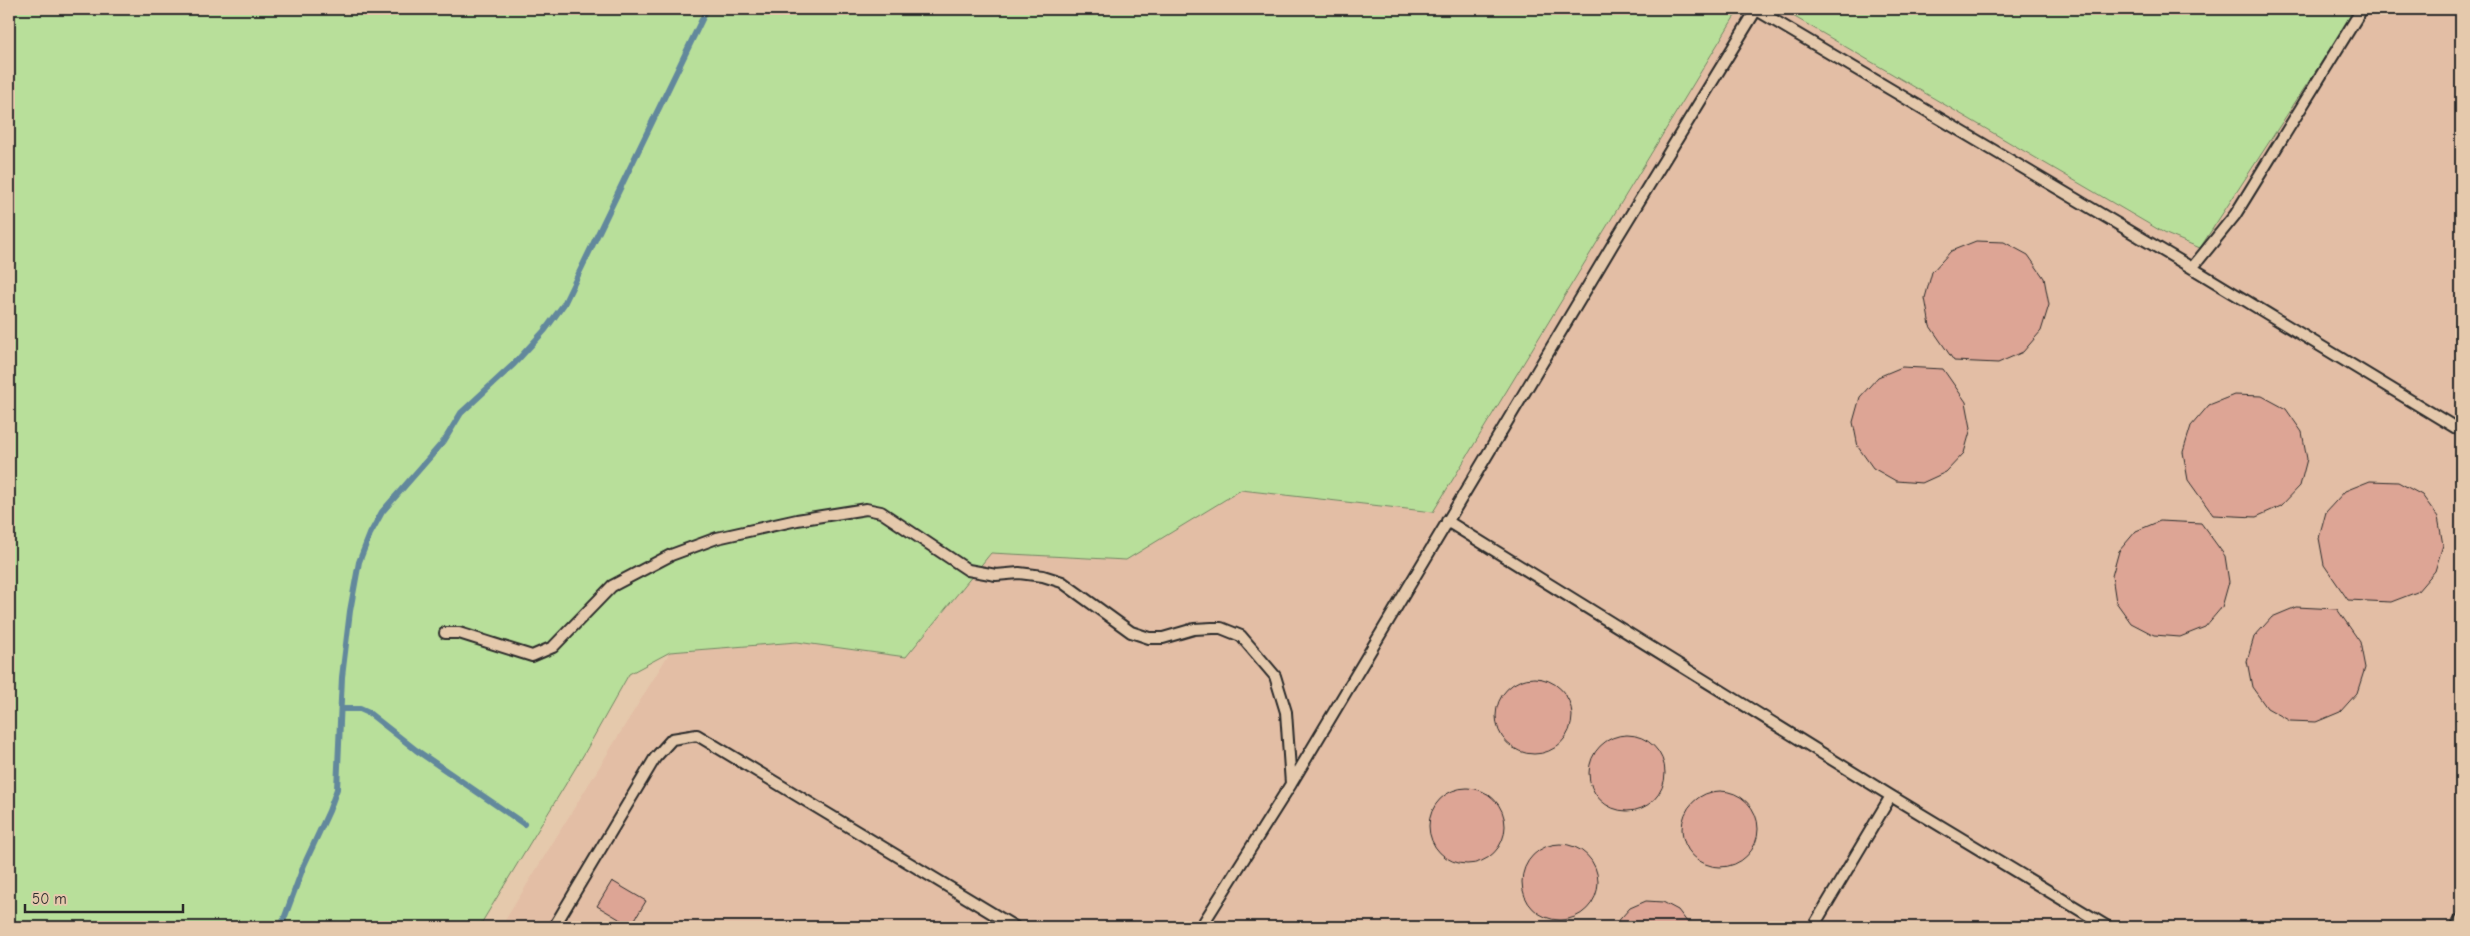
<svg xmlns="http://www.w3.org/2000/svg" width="2470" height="936" font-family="'Comic Neue',sans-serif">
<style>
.built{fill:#e3bea5}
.green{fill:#b8df9a;stroke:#728562}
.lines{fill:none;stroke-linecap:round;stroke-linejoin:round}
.stream{stroke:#62889c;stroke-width:6}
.building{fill:#dda595;stroke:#2b2b2b}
.service-casing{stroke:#2b2b2b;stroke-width:14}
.service{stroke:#e5c9ac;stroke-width:10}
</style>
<rect width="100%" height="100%" fill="#e5c9ac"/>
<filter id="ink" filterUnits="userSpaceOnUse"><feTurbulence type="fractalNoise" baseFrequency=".02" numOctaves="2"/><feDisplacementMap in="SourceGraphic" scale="10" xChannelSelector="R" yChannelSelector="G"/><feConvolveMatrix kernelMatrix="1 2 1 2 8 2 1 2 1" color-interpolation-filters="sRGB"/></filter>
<g filter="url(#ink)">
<!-- built -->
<path class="built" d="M1739,9H1781L2166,234L2200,248L2356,9H2461V927H501L670,652L797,642L906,657L991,553L1126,560L1241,490L1433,512Z"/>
<!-- green -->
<path class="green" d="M9,9H1739L1433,512L1241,490L1126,560L991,553L906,657L797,642L670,652L629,674L584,754L479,927H9Z
M1781,9H2356L2200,248L2166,234Z"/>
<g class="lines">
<!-- stream -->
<path class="stream" d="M341,709H360L369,713L416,750L524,824
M281,927L304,865L329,811L337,789L342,677L350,611L359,562L370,534L382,512L444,441L461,413L514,364L545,330L564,304L707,9"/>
</g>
<!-- building -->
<path class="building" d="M1976,241L2004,242L2028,255L2044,278L2049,305L2041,331L2023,352L1998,363L1954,361L1930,326L1925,298L1932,272L1951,251Z
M1902,367L1943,369L1966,402L1971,428L1964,453L1946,472L1922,483L1896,481L1873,468L1858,447L1853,422L1860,397L1878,377Z
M2234,395L2262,396L2286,409L2302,432L2307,459L2300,486L2281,506L2256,517L2213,515L2188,480L2183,452L2191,426L2209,405Z
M2370,481L2398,482L2422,495L2438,517L2443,545L2435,571L2417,592L2391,602L2348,600L2324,565L2319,538L2326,512L2345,491Z
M2160,521L2201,523L2225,556L2229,582L2222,607L2205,627L2180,637L2154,635L2131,623L2116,602L2112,576L2119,551L2136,531Z
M2296,607L2337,609L2360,642L2365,668L2357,693L2340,712L2316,722L2290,721L2267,708L2252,687L2247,661L2254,637L2272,617Z
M1496 716a38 38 0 1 1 76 0a38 38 0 1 1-76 0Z
M1589 773a38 38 0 1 1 76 0a38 38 0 1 1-76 0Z
M1429 826a38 38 0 1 1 76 0a38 38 0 1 1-76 0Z
M1682 829a38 38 0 1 1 76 0a38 38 0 1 1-76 0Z
M1522 882a38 38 0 1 1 76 0a38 38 0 1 1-76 0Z
M612,881L646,901L631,926L597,906Z
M1646,901L1663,902L1678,910L1691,927H1613L1630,908Z"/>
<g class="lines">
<defs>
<path id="service" d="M1755,9L2192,268L2461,431
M2192,268L2235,215L2362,9
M1447,521L1891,796L2108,927
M445,633H459L532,656L553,647L612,586L671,555L717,538L797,520L866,509L881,512L968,570L996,575L1019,573L1043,576L1062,582L1131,632L1149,638H1163L1194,629L1212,628H1221L1241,636L1275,676L1286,712L1291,784
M554,927L655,758L672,739L697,735L1015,927
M1201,927L1291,784L1613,244L1756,10
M1813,927L1891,796
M2456,927L2461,919"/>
</defs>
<!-- service casing -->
<use href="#service" class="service-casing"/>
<!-- service -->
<use href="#service" class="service"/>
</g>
</g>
<!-- margin -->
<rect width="2470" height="936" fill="none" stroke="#e5c9ac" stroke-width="30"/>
<rect x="15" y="15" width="2440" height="906" fill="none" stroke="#2b2b2b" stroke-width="2" filter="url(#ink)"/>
<!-- scale -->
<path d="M25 904v8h158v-8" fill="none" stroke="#2b2b2b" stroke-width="2.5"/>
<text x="32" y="904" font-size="15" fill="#2b2b2b" stroke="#e5c9ac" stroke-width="4" paint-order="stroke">50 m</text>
</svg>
